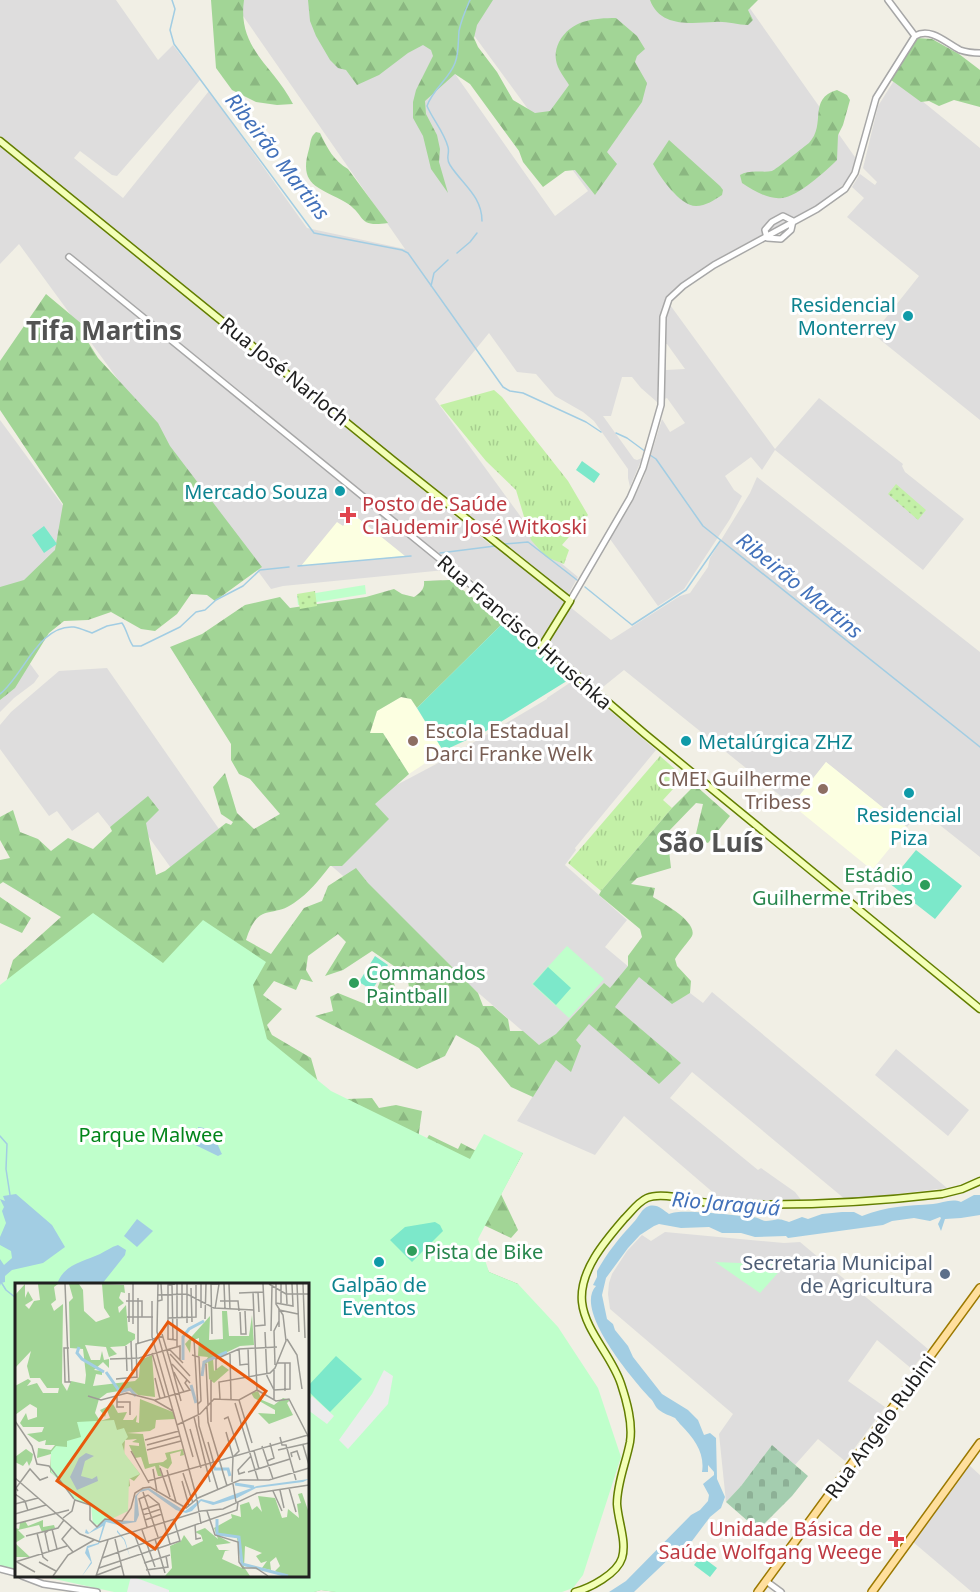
<svg xmlns="http://www.w3.org/2000/svg" width="980" height="1592" font-family="'Noto Sans',sans-serif">
<style>
.residential{fill:#dedddd;fill-rule:evenodd}
.education{fill:#fcffe1}
.grass{fill:url(#grass-tufts)}
.forest{fill:url(#forest-firs)}
.cemetery{fill:url(#cemetery-stones)}
.park{fill:#bfffcb}
.garden{fill:url(#garden-dots)}
.pitch{fill:#7ce8ca}
.parking{fill:#ececec}
.water{fill:#a2cde3}
.lines{fill:none;stroke-linecap:round;stroke-linejoin:round}
.stream{stroke:#a2cde3;stroke-width:1.5}
.tertiary-casing{stroke:#a7a7a7;stroke-width:8}
.secondary-casing{stroke:#637e00;stroke-width:9}
.primary-casing{stroke:#9c7900;stroke-width:10}
.tertiary{stroke:#fff;stroke-width:5}
.secondary{stroke:#f3ffb6;stroke-width:6}
.primary{stroke:#ffdf9d;stroke-width:7}
.culture-dot{fill:#0f9aa8;stroke:#fff;stroke-width:2}
.health-dot{fill:#e0444e;stroke:#fff;stroke-width:2}
.education-dot{fill:#8d6e63;stroke:#fff;stroke-width:2}
.leisure-dot{fill:#2e9e5b;stroke:#fff;stroke-width:2}
.service-dot{fill:#5c6f8a;stroke:#fff;stroke-width:2}
.labels{text-anchor:middle;dominant-baseline:central;stroke-width:6;stroke-linejoin:round;paint-order:stroke}
.culture-label{font-size:20px;fill:#0d838f;stroke:#fff;text-anchor:end}
.street-label{font-size:20px;fill:#202020;stroke:#fff}
.health-label{font-size:20px;fill:#be3a42;stroke:#fff;text-anchor:start}
.education-label{font-size:20px;fill:#785e54;stroke:#fff;text-anchor:start}
.leisure-label{font-size:20px;fill:#27864d;stroke:#fff;text-anchor:start}
.park-label{font-size:20px;fill:#02851a;stroke:#fff}
.service-label{font-size:20px;fill:#4e5e75;stroke:#fff;text-anchor:end}
.water-label{font-size:21px;font-style:italic;fill:#4271ba;stroke:#fff}
.district-label{font-size:26px;font-weight:bold;fill:#535353;stroke:#fff}
.inset-river{fill:none;stroke:#a2cde3;stroke-width:3}
.inset-road{fill:none;stroke:#9d9c96;stroke-width:1.5}
.view{fill:#e8590c;fill-opacity:0.15;stroke:#e8590c;stroke-width:3}
.inset-edge{fill:none;stroke:#202020;stroke-width:3}
</style>
<defs>
<pattern id="grass-tufts" width="24" height="20" patternUnits="userSpaceOnUse" patternTransform="scale(1.5)"><rect width="24" height="20" fill="#c3f0a7"/><path d="M3 7l-1-3M5 7V3M7 7l1-3M15 17l-1-3M17 17v-4M19 17l1-3" fill="none" stroke="#a7ce8f"/></pattern>
<pattern id="forest-firs" width="22" height="20" patternUnits="userSpaceOnUse" patternTransform="scale(1.5)"><rect width="22" height="20" fill="#a2d596"/><path d="M5 1l3.5 6h-7zM16 11l3.5 6h-7z" fill="#8bb781"/></pattern>
<pattern id="cemetery-stones" width="16" height="16" patternUnits="userSpaceOnUse" patternTransform="scale(1.5)"><rect width="16" height="16" fill="#a4cdaf"/><path d="M2 7V4a2 2 0 0 1 4 0v3zM10 15v-3a2 2 0 0 1 4 0v3z" fill="#8db096"/></pattern>
<pattern id="garden-dots" width="8" height="8" patternUnits="userSpaceOnUse" patternTransform="scale(1.5)"><rect width="8" height="8" fill="#c3f0a7"/><path d="M2 2h.1M6 6h.1" fill="none" stroke="#a7ce8f" stroke-width="1.8" stroke-linecap="round"/></pattern>
</defs>
<rect width="100%" height="100%" fill="#f1efe5"/>
<!-- residential -->
<path class="residential" d="M0,0H116L158,60L173,45L200,80L117,176L112,175L80,151L74,158L123,198L209,91L307,228L405,249L232,0H403L555,216L588,191L448,0H744L857,160L846,182L826,200L726,254L676,287L665,298L775,449L819,398L903,464L902,466L905,472L964,519L923,570L775,450L762,470L751,457L725,476L734,490L742,496L730,519L684,589L658,606L610,539L630,506L644,477L662,419L670,432L685,423L667,398L657,402L641,388L632,377H622L611,416H603L634,459L637,460L642,458L630,487L628,478V469L594,421L583,412L555,396L536,374L517,372L489,333L435,399L545,550L578,577L564,602L611,640L680,596L690,593L708,567L710,558L750,493L757,477L980,652V857L921,810L907,827L826,762L792,805L624,670L598,691L462,571L445,570L354,579L283,586L271,589L19,244L0,264ZM666,344H667L685,369L666,370ZM372,439L503,542V543L491,545L367,445Z
M895,79L980,148V420L873,334L919,276L847,217L864,198L852,187L860,174L875,185L877,182L863,168L878,106Z
M0,420L81,530L0,605Z
M0,623L39,676L34,683L14,698L0,712Z
M107,668L260,888L213,927L131,812L110,827L98,812L72,831L57,811L49,816L0,749V725L11,712L59,671Z
M574,680L656,750L575,848L576,850L565,865L627,920L605,947L672,1003L690,993L703,1003L712,992L947,1188L846,1200L692,1072L670,1098L758,1170L761,1168L795,1192L802,1201L717,1202L716,1195L624,1116L595,1155L517,1121L556,1060L298,837L442,761L547,699V698Z
M896,1049L969,1110L948,1136L875,1075Z
M665,1232L784,1243L800,1242L928,1349L912,1369L877,1340L848,1381L885,1407L845,1461L818,1439L795,1465L772,1445L741,1486L726,1502L719,1434L733,1414L610,1309L608,1294L609,1283L612,1274L627,1251L642,1235L651,1241Z
M969,1465L980,1475V1592H972L913,1542Z"/>
<!-- education -->
<path class="education" d="M353,514L405,556L301,566L337,522L343,526Z
M401,697L411,699L442,749L445,750L409,774L383,733H370L377,711Z
M826,762L907,827L872,870L792,805Z"/>
<!-- grass -->
<path class="grass" d="M494,390L502,397L568,481L588,515L562,545L569,550L564,564L546,557L531,540L516,490L486,461L440,405Z
M660,756L684,777L663,800L672,808L601,891L568,863Z"/>
<!-- forest -->
<path class="forest" d="M211,0H244C237,49 274,66 293,104L277,105L256,102L232,90L216,68Z
M308,0H493L477,25L474,38L478,47L497,72L513,100L535,113L550,111L569,85C565,78 557,69 556,60C555,54 556,48 559,42C571,20 594,18 616,18L637,36L645,49L637,56L635,62L647,83L642,102L607,152L617,164L595,195L575,170L565,171L543,187L523,162L519,151L470,84L455,74L425,101L426,114L437,135L440,149L439,162L448,193L431,169L423,136L413,118V102L416,90L433,56L431,50L423,45L408,53L379,75L357,85L346,70L338,68L330,60L316,36L310,21Z
M650,0H758L748,10L753,20L748,25C737,25 726,21 715,22C692,23 660,28 650,0Z
M917,38L932,39L959,54L980,70V107L954,100L939,106L929,101L921,102L891,80Z
M837,90L847,95L850,100L843,125L838,135L837,160C826,171 797,197 782,198C768,200 753,190 742,183L740,175C749,169 762,173 772,171C775,170 805,146 809,143C827,124 807,99 837,90Z
M316,132L320,133C327,148 334,161 348,169L388,223C356,228 367,215 345,202C319,187 298,186 309,149C311,142 310,137 316,132Z
M669,140L720,186L723,190L722,195C714,200 706,206 696,206C680,206 660,177 653,164Z
M46,294L89,330L88,342L98,358L158,423L170,446L262,567L215,601L207,595L191,594L177,614L155,631L141,629L111,612L88,620L64,621L49,633L15,688L0,700V587L24,580L55,550L63,504L0,410V361Z
M450,580L504,622L417,708L411,699L401,697L377,711L370,733H383L409,774L375,804L389,819L342,866H330C319,880 309,893 294,903C272,919 258,901 246,940L271,954L304,908L322,901L328,886L356,868L368,883L478,993L483,1006H493L508,1019L510,1031H523L539,1045L556,1034L604,983L610,988L628,966V956L642,937L640,929L599,895L601,891L672,808L695,785L730,816L708,843L695,838L703,804L696,803L667,833L671,868L637,878L631,884L655,888L653,897C663,903 698,922 692,936C689,941 679,952 675,959L677,966L691,981L690,993L672,1004L639,977L615,1007L681,1063L659,1084L589,1024L576,1040L581,1046L571,1072L556,1060L533,1097L511,1087L479,1048L456,1035L445,1056L417,1069L315,1016L333,1011L330,997L338,993L370,1006L384,972L394,983L400,1005L412,1006L407,975L372,951L343,970L325,976L346,942L338,934L308,956L306,970L313,982L301,979L296,990L274,981L263,995L282,1009L267,1025L272,1035L311,1058L323,1100L372,1098L379,1108L396,1105L422,1111L417,1146L422,1147L429,1135L458,1149L461,1143L480,1153H523L501,1194L518,1230L511,1238L473,1220L470,1236L489,1272L518,1284L562,1592H336L321,1590L314,1592L308,1576V1284L4,989L13,960L61,917L3,882L0,884V860L10,858L0,840V817L13,810L20,832L38,839L51,851L68,838L93,849L112,831L110,827L148,796L159,810L146,823L156,875L165,871L226,823L231,825L233,822L221,814L213,787L225,773L237,813L254,829L280,814L250,779L239,774L231,760V744L170,647L202,634L245,605L280,597L290,608L366,597L394,589L402,594L414,597C420,593 425,589 424,581Z
M0,897L31,918L22,933L0,923Z"/>
<!-- cemetery -->
<path class="cemetery" d="M772,1445L808,1476L792,1496L758,1530L726,1502L741,1486Z"/>
<!-- park -->
<path class="park" d="M365,585L366,594L298,605L297,596Z
M93,913L163,963L203,920L266,962L253,985L267,1039L331,1091L470,1159L484,1134L523,1153L478,1239L489,1272L518,1284L558,1327L598,1388L621,1457L583,1575L573,1588L562,1592H336L321,1590L314,1592H114L41,1576H308V1284H16V1570L0,1566V985Z
M567,946L604,979L569,1018L532,984Z
M715,1262L785,1265L760,1293Z"/>
<!-- garden -->
<path class="garden" d="M896,484L926,510L918,520L888,494Z
M315,591L317,606L300,609L297,594Z"/>
<!-- pitch -->
<path class="pitch" d="M582,461L600,474L594,483L576,470Z
M44,526L57,544L44,553L32,535Z
M504,622L570,679L486,731L445,750L442,749L417,708Z
M916,850L962,886L935,919L889,883Z
M375,956L388,965L372,990L359,982Z
M548,967L571,988L556,1005L533,984Z
M435,1222L440,1225L443,1231L412,1262L390,1240L405,1227Z
M336,1356L362,1379L330,1412L308,1391V1386Z
M701,1556L717,1568L710,1577L694,1565Z"/>
<!-- parking -->
<path class="parking" d="M384,1370L393,1376L388,1404L348,1449L339,1440L372,1394Z
M312,1396L334,1416L327,1424L308,1410V1402Z
M131,1576L169,1590V1592H127Z"/>
<!-- water -->
<path class="water" d="M198,1127C212,1127 217,1143 222,1154L218,1156L181,1138L184,1135L193,1136L198,1131Z
M16,1194L52,1225L65,1247L43,1263L12,1270L5,1276V1282L1,1283L0,1286V1259L4,1265L12,1258L11,1251L0,1245V1237L6,1223L2,1211L4,1207L0,1199L5,1201L3,1196Z
M974,1195H980V1215L961,1218L945,1219L941,1231L938,1224L941,1218L940,1217L930,1221L914,1218L892,1221L883,1225L788,1238L786,1236L755,1237L741,1233H722L709,1227L681,1228L659,1224L654,1226L640,1235L628,1248L606,1278L602,1295L607,1319L613,1324L615,1330L628,1346L633,1357L662,1394L688,1410L698,1420L704,1435L710,1433L716,1438L717,1479L725,1497L721,1508L710,1517L692,1541L674,1554L636,1590L634,1592H609L626,1581L691,1515L700,1510L708,1501L709,1495L703,1484L714,1475V1472L708,1465V1472H702C705,1454 695,1439 681,1425C680,1424 676,1419 675,1418C669,1415 664,1414 659,1410C655,1407 654,1402 651,1399C634,1381 573,1310 596,1286L593,1285L597,1277V1271C607,1253 619,1238 633,1223C639,1217 641,1209 649,1206C658,1204 663,1210 669,1214C682,1208 736,1216 753,1217C758,1217 762,1221 766,1221C779,1220 775,1217 789,1222L802,1217L808,1219L822,1214L842,1212H854L862,1216C887,1206 907,1206 933,1204C942,1203 952,1198 961,1202Z
M137,1219L153,1231L137,1247L124,1236Z
M118,1245L126,1250L125,1255L102,1284H57C64,1264 83,1262 100,1254C106,1251 111,1247 118,1245Z"/>
<g class="lines">
<!-- stream -->
<path class="stream" d="M172,0L175,9L170,30L174,44L314,233L402,250L408,253L503,387L510,391L523,393L586,422L601,432
M470,0C466,9 461,21 459,31C458,42 459,53 455,63C449,79 433,89 427,106C433,120 444,132 448,147C450,154 445,158 450,165C462,184 482,196 482,221
M457,253L470,242L477,233
M431,286L434,273L448,260
M616,433L627,438L646,452
M650,455L656,459L703,526L980,747
M505,544L528,542L577,580
M440,553L495,546
M298,566L411,556
M585,587L632,625L686,590L720,541
M0,694C23,676 39,624 74,627C80,628 86,631 92,633L107,626L122,623C127,630 128,639 133,646H141L180,627L196,612L205,610L216,600L243,586L260,570L289,567
M0,1136L7,1144L6,1169L10,1195
M1,1282L6,1290L16,1298"/>
<defs>
<path id="tertiary" d="M888,0L915,36
M915,36C931,27 946,43 960,50C966,52 973,53 980,53
M783,216L793,221L791,230L781,239L767,238L765,230L772,222Z
M69,257L457,573L542,646
M570,601L630,498L643,468L661,405L663,317L669,299L683,286L714,265L817,209L845,189L855,173L876,98L915,36
M0,1569L16,1573
M22,1576L43,1584L97,1592
M766,1581L781,1592"/>
<path id="secondary" d="M0,141L394,461L570,601L542,646L645,734L980,1009
M575,1592C590,1588 617,1574 622,1558C627,1542 618,1521 617,1504C617,1483 626,1463 630,1442C633,1423 627,1402 621,1384C612,1356 585,1331 582,1302C579,1271 605,1241 624,1219C631,1212 638,1202 647,1198C663,1191 693,1202 710,1203C788,1207 865,1203 942,1194L962,1189L980,1181"/>
<path id="primary" d="M758,1592L980,1288
M872,1592L980,1443"/>
</defs>
<!-- tertiary casing -->
<use href="#tertiary" class="tertiary-casing"/>
<!-- secondary casing -->
<use href="#secondary" class="secondary-casing"/>
<!-- primary casing -->
<use href="#primary" class="primary-casing"/>
<!-- tertiary -->
<use href="#tertiary" class="tertiary"/>
<!-- secondary -->
<use href="#secondary" class="secondary"/>
<!-- primary -->
<use href="#primary" class="primary"/>
</g>
<!-- markers -->
<g class="culture-dot">
<circle cx="908" cy="316" r="6"/>
<circle cx="340" cy="491" r="6"/>
<circle cx="686" cy="741" r="6"/>
<circle cx="909" cy="793" r="6"/>
<circle cx="379" cy="1262" r="6"/>
</g>
<g class="health-dot">
<path d="M345 506h6v6h6v6h-6v6h-6v-6h-6v-6h6z"/>
<path d="M893 1530h6v6h6v6h-6v6h-6v-6h-6v-6h6z"/>
</g>
<g class="education-dot">
<circle cx="413" cy="741" r="6"/>
<circle cx="823" cy="789" r="6"/>
</g>
<g class="leisure-dot">
<circle cx="925" cy="885" r="6"/>
<circle cx="354" cy="983" r="6"/>
<circle cx="412" cy="1251" r="6"/>
</g>
<circle class="service-dot" cx="945" cy="1274" r="6"/>
<g class="labels">
<!-- culture labels -->
<g class="culture-label">
<text x="896" y="304">Residencial<tspan x="896" dy="23">Monterrey</tspan></text>
<text x="328" y="491">Mercado Souza</text>
<text x="698" y="741" text-anchor="start">Metalúrgica ZHZ</text>
<text x="909" y="814" text-anchor="middle">Residencial<tspan x="909" dy="23">Piza</tspan></text>
<text x="379" y="1284" text-anchor="middle">Galpão de<tspan x="379" dy="23">Eventos</tspan></text>
</g>
<!-- street labels -->
<g class="street-label">
<text transform="translate(285 371) rotate(39)">Rua José Narloch</text>
<text transform="translate(525 632) rotate(41)">Rua Francisco Hruschka</text>
<text transform="translate(880 1426) rotate(-54)">Rua Angelo Rubini</text>
</g>
<!-- health labels -->
<g class="health-label">
<text x="362" y="503">Posto de Saúde<tspan x="362" dy="23">Claudemir José Witkoski</tspan></text>
<text x="882" y="1528" text-anchor="end">Unidade Básica de<tspan x="882" dy="23">Saúde Wolfgang Weege</tspan></text>
</g>
<!-- education labels -->
<g class="education-label">
<text x="425" y="730">Escola Estadual<tspan x="425" dy="23">Darci Franke Welk</tspan></text>
<text x="811" y="778" text-anchor="end">CMEI Guilherme<tspan x="811" dy="23">Tribess</tspan></text>
</g>
<!-- leisure labels -->
<g class="leisure-label">
<text x="913" y="874" text-anchor="end">Estádio<tspan x="913" dy="23">Guilherme Tribes</tspan></text>
<text x="366" y="972">Commandos<tspan x="366" dy="23">Paintball</tspan></text>
<text x="424" y="1251">Pista de Bike</text>
</g>
<!-- park labels -->
<g class="park-label">
<text x="151" y="1134">Parque Malwee</text>
</g>
<!-- service labels -->
<g class="service-label">
<text x="933" y="1262">Secretaria Municipal<tspan x="933" dy="23">de Agricultura</tspan></text>
</g>
<!-- water labels -->
<g class="water-label">
<text transform="translate(278 156) rotate(52)">Ribeirão Martins</text>
<text transform="translate(800 585) rotate(39)">Ribeirão Martins</text>
<text transform="translate(726 1203) rotate(5)">Rio Jaraguá</text>
</g>
<!-- district labels -->
<g class="district-label">
<text x="104" y="330">Tifa Martins</text>
<text x="711" y="842">São Luís</text>
</g>
</g>
<!-- overview -->
<g transform="translate(15 1283)">
<rect width="294" height="294" fill="#f1efe5"/>
<path d="M10,1V15L13,8L18,17L10,22L14,26L19,18L25,17L23,1H43L39,4L41,17L36,21L39,28L48,21L47,100L52,108L56,98L70,101L71,92L68,66L55,65L54,19L58,15L54,1H64L68,7L69,28L81,39L95,34L89,25L87,1L109,2L110,10L106,9L104,15L109,20L103,24L104,30L111,22L113,48L120,51V56L110,63L95,64L102,71L94,74L91,64L70,62L76,77H85L87,68L89,77L94,76V85L88,79L79,87L87,88V92L81,91L78,103L120,98L124,94L125,77L137,72L140,114L123,112L116,106L92,110L84,116L80,130L85,138L95,135L92,127L90,134L85,127L98,121L103,130L112,129L108,137H118L122,132L121,139L124,140L125,116L158,129L160,136L141,137L140,145L135,148L112,150L128,151L134,181L148,179L152,176L150,170L168,166L169,172L165,173L166,168L155,171L157,180L153,186L144,182L147,193H143L140,183L130,186L126,174L120,175L114,162L124,163V168V160L117,159L122,156L110,157L109,171L125,191L119,198L114,195L115,203L76,223L35,189L36,171L22,175L23,165L36,167L40,162H30L31,157L24,159L12,151L27,149L29,144H8L5,140L11,130L13,137L22,134V125L15,121L0,132V103L13,96L16,98L12,103L22,100L28,110H43L44,105H32L25,95H15L12,83L16,68L0,85V12ZM207,28H212L214,53H234L237,32L239,62L225,63L198,76L199,88L207,82L214,87L199,100L194,96L193,79L186,86L193,74L183,73L184,55L176,58L175,70L170,61L195,33L194,57L208,56ZM243,108L247,117L259,122L268,115L275,117L272,120L278,132L254,141L243,130L260,131V127L239,115L236,110ZM11,166L18,171L17,177L14,183L12,178L8,183L0,179V174ZM287,210L294,230V293H269L260,288L265,283L261,274L255,279L256,287L247,285L252,278L246,280L241,273L247,270L230,263L229,284L235,293H150L157,285L155,263L166,258L169,252L177,263L188,258L186,252L180,249L190,245L203,256L199,245L217,235L216,231L226,234L225,222L234,219L237,227L242,223L247,229L243,213L260,215L267,235L272,234L273,226L284,235L282,221L286,220L283,211ZM207,251L222,255L227,285L207,276L210,268L215,267H204L201,262L216,260L205,254ZM28,237V244L39,242L40,245L27,249L24,242L3,247L10,254L0,260L15,274H0V245L4,246L5,240L10,238L13,243Z" fill="#a2d596" fill-rule="evenodd"/>
<path d="M99,137L102,147L109,145L113,154L107,161L110,171L125,191L114,196L113,228L84,242L78,241L76,223L60,216L36,189V169L41,163L52,164V158L66,154L62,139Z" fill="#bfffcb"/>
<path d="M71,170L79,173L70,178L66,193L77,196L82,193L83,198L62,207L55,194L64,175ZM294,196L288,199L241,205L222,215L198,222L186,218L177,228L171,230L161,227L133,207L125,209L122,213L124,232L121,239L103,242L102,247L110,257L115,274L109,257L102,249V247L103,242L91,239L84,261L73,265L77,280L67,293L76,279L70,270L72,263L83,260L88,243L73,251L70,250L71,246L74,250L90,237L119,238L120,213L127,206L134,205L170,228L186,216L199,219L242,203Z" fill="#a2cde3"/>
<path class="inset-river" d="M64,64L62,70L67,76L89,89M168,77V54L174,46L189,38M91,89L105,109L115,106L121,113M187,93L189,79L212,69M176,102L181,120M198,181L200,186H213L215,193M220,201L239,204M202,236V251L224,254L227,281L273,293"/>
<path class="inset-road" d="M50,1L54,99M118,1V41M143,1L142,49L168,139L162,142L182,216M160,1L153,2V56L162,57M162,1V64M167,1V34M172,1V40M186,1V25M196,1L197,51M196,1H204L200,26M209,1L210,26M214,1L215,27M254,1L271,11H294M266,1V20M271,1L272,21M282,1L284,49M288,1L290,55M157,2L158,57M176,5L177,39M238,9L242,107M243,9L244,29M114,10V39M224,10L248,9M142,12L172,11L199,25L239,27M123,15V60M111,18H127V34M137,18V54L162,142M143,18L147,17L146,1M205,18H223L224,28M261,20L278,23L277,1M225,29L226,51H231L230,28M112,34H138M153,35L181,34V2M190,36L191,1M240,43L250,42L248,1M264,44V27L283,31M256,48L257,3M250,49L252,93L259,107M147,51L156,81M179,56L184,143L203,207M272,56L282,72L287,106M116,58L117,88M111,63L112,88M54,65H49L50,99H56M233,65L234,95M154,66L168,80M224,66L225,82L233,81M137,70L150,114M155,71L175,93M215,71L216,116M177,72L184,74L186,118L183,121M95,76L124,75L165,63V77M270,80V108M156,81L166,118M157,81L175,100M191,81L193,122M260,82L259,48L264,38M201,87V76L224,66L262,64M259,87V117M159,89L169,109M122,95L121,61L148,53M140,95L145,116M101,96L122,94M196,97V139M242,107L261,118L274,116L294,155M259,107L275,106V80H262M102,112V124H109M73,113L86,117L112,110L139,117L158,128M205,116L204,99L255,90L260,85L271,58L268,32L261,21V1M140,117L175,107L170,100L172,97M224,117L237,160M102,119H115V132M220,120L243,197M192,124L193,139L212,203M179,134L195,199M209,136L213,134L224,168L218,174L217,199M0,138L17,163L22,181L34,183L59,216M175,146L186,185M211,149L218,174M265,154L267,162H271L281,197M130,157L164,148M193,159L199,181M132,162L165,153M288,162L294,182M247,163L258,196M132,167L166,158M263,167L294,160M116,168L134,200M239,168L244,186M178,174L168,139L185,131L199,116L224,117L242,107M277,174L276,170L282,168L285,177M252,178L259,175L255,160M145,185L155,214M138,186L142,209M152,187L161,219M230,189L224,191L223,187L236,173M233,189L275,176M168,190L178,220M0,195L65,251L85,259L186,228L208,226L242,210L294,202M133,198L293,152M167,198L174,223M218,201L221,219M274,205L281,229M265,207L269,225M3,208L1,205L15,186L25,197L33,194M258,208L267,228M128,209L143,254M0,211L10,218L13,228M60,217L75,222V237L82,244L90,236L107,238L116,225L120,210L128,205L135,204L171,225L183,215L225,197H254L294,185M182,217L186,241M0,221L23,215M127,227L144,221M192,228L200,252L223,259L224,279L228,285H241L253,293M0,231L31,222M128,232L146,226M48,235L57,228L60,216M130,237L147,231M0,241L54,227M180,242L181,256L186,255M57,244L47,256L58,269M132,244L124,216L133,212L144,221L155,261M37,246L42,266M127,247L140,284M33,248L30,250L34,269M22,250L28,274L33,278M119,250L135,293M11,253L43,245L49,237M100,256L109,293M140,256L150,290M87,275L222,227L223,219M0,279L52,263M2,279L20,289M24,279L41,288M129,280L155,272M84,285L165,258L159,237M131,287L153,284L151,273M82,292L106,283M38,293L53,272L79,257M81,293L93,257"/>
<path class="view" d="M153,39L251,108L140,266L42,198Z"/>
<rect width="294" height="294" class="inset-edge"/>
</g>
</svg>
